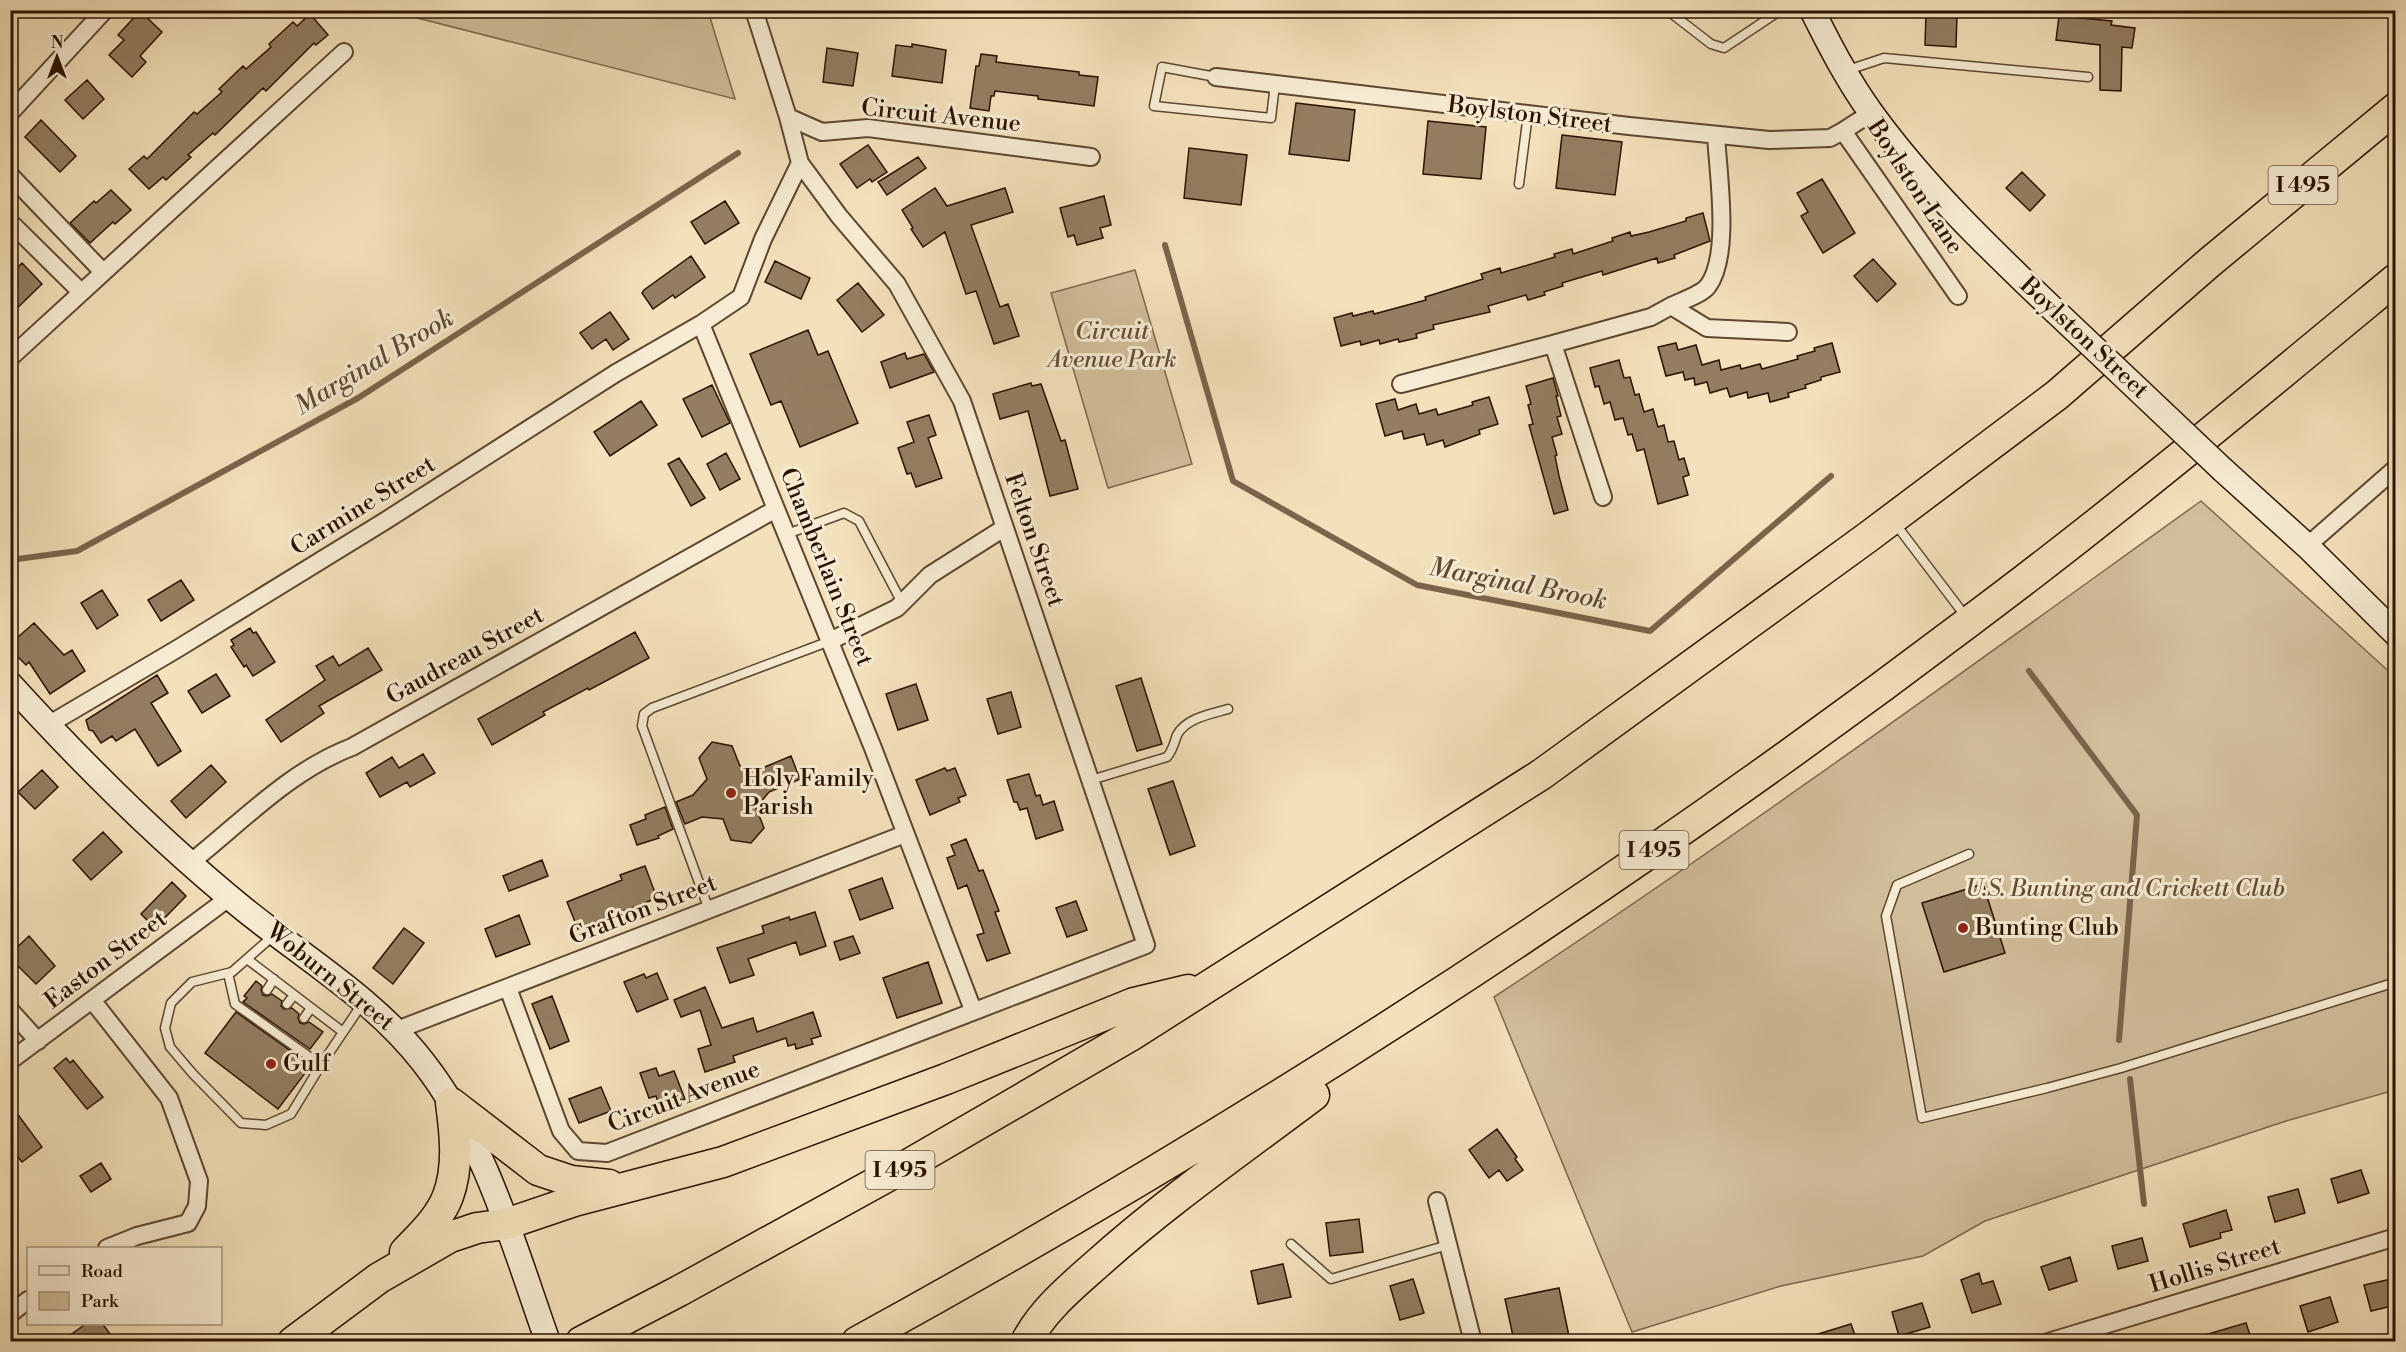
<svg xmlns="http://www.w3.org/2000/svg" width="2406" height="1352" font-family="'Libre Bodoni',serif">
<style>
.green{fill:#d1be9b;stroke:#7e684e;stroke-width:1.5}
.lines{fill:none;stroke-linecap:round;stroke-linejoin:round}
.stream{stroke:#7a644a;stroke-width:6}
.building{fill:#937e61;stroke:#2a1200;stroke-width:1.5}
.lane-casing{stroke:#5c462f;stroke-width:11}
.street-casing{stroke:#5c462f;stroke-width:20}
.secondary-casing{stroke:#2a1200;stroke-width:27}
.highway-casing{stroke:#2a1200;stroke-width:33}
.lane{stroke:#f7ecd3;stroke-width:8}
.street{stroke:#f7ecd3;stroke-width:16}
.secondary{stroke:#f7ecd3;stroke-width:24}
.highway{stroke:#f3e1bb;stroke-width:30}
.secondary-bridge-casing{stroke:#2a1200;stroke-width:27;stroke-linecap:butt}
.secondary-bridge{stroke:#f7ecd3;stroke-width:24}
.poi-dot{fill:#8f2418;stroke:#f7ecd3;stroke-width:2}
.labels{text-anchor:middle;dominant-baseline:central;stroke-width:6;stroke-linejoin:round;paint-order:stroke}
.shield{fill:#f7ecd3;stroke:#68533f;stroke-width:1.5}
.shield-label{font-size:22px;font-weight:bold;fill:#2a1200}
.street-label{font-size:24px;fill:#2a1200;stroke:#f7ecd3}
.park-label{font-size:24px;font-style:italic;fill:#644e36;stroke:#f7ecd3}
.poi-label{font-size:24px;fill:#2a1200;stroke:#f7ecd3;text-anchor:start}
.water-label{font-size:26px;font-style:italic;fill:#5f4931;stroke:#f7ecd3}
</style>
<rect width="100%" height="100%" fill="#f3e1bb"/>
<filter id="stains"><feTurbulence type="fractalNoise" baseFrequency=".00333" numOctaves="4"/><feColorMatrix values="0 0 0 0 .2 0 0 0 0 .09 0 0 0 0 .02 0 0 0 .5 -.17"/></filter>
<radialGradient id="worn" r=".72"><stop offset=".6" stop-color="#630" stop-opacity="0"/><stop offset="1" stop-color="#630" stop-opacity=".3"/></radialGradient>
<!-- green -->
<path class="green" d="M390,11H708L735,99Z
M1135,270L1192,464L1108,488L1051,293Z
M2201,501L2395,677V1090L2286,1121L1985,1221L1923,1256L1781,1286L1632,1332L1494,997C1735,838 1967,669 2201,501Z"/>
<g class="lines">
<!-- stream -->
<path class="stream" d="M1165,245L1233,481L1417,585L1650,631L1831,476
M10,560L77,551L358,398L738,153
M2029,671L2137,815L2119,1040
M2130,1079L2144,1204"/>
</g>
<!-- building -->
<path class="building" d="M140,11L162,32L140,56L146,62L132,77L109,55L124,40L118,35Z
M1926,12L1957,14L1956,47L1925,45Z
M310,14L328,35L316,45L314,43L266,91L263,88L215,135L213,133L188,155L191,157L166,180L163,177L149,189L129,169L144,156L147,159L194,112L197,114L222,92L219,89L243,66L246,69L271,47L269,44L293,22L297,26Z
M2059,16L2112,21L2111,25L2135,28L2132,48L2122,47L2121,91L2100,90V45L2056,40Z
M912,44L946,50L942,83L892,76L896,45L912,47Z
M827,48L858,53L853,86L823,82Z
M981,54L997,56L996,62L1079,72V75L1098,77L1094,106L1038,99V96L995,91L994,96H991L989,111L970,108L976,66H979Z
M87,80L104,99L83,119L65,100Z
M1296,103L1355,110L1349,161L1289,154Z
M41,120L76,156L60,172L25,137Z
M1428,121L1486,127L1481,179L1423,174Z
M1562,135L1622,142L1615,195L1556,188Z
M868,145L887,172L872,182L870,179L857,188L840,164Z
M1189,148L1247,155L1241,205L1184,198Z
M918,157L926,168L887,195L878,182Z
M2022,172L2045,195L2030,211L2006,188Z
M1822,179L1855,233L1823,253L1801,216L1808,212L1797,193Z
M935,188L947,206L1005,188L1013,212L971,225L1000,307L1008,304L1019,336L994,344L976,291L966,294L945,232L923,247L911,229L913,228L902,210Z
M111,190L131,210L115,224L113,222L90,243L70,223L94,201L96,203Z
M1104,196L1111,225L1100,228L1103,238L1077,245L1074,235L1068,237L1060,208Z
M725,201L739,223L705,244L691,222Z
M1703,213L1710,241L1674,255L1675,258L1658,263L1657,258L1603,275L1602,271L1562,283L1563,286L1544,292L1545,295L1528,300L1526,295L1488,306L1490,312L1433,325L1434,329L1416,334L1417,338L1399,342L1398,339L1380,344L1379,340L1361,345L1360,341L1341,346L1334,318L1352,313L1353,316L1373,311L1374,314L1426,300L1425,297L1483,279L1481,274L1500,268L1501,273L1555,257L1554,254L1572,249L1573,254L1613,241L1612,238L1630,232L1631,236L1649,232L1686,221V218Z
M691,256L705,277L675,298L673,295L653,309L642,293L644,290Z
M1873,259L1896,284L1877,302L1854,276Z
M775,261L810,278L801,299L765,282Z
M22,263L42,284L10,315V275Z
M858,283L884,315L862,332L837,300Z
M610,312L629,339L613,350L606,339L592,349L580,333Z
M808,330L818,355L828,351L858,423L800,447L781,401L771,405L750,354Z
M1676,343L1678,350L1696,345L1702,365L1719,360L1721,370L1740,365L1741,369L1760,364L1762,369L1798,359L1797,356L1815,351L1814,348L1832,343L1840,372L1821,377V380L1805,385L1806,388L1788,393L1789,397L1770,402L1768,393L1748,398L1747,392L1730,397L1727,388L1710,393L1707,382L1695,385L1694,378L1685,380L1683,372L1666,376L1658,347Z
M905,353L907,359L924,354L934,372L890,388L881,362Z
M1619,360L1624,378L1630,377L1635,395L1639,394L1644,412L1653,409L1658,427L1664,425L1668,442L1674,441L1679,460L1684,458L1689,475L1683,477L1688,495L1658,504L1644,449L1637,451L1632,434L1628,435L1623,418L1615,420L1610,402L1604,404L1599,386L1595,387L1590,368Z
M1553,378L1558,396H1556L1561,416L1557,417L1562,434L1552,437L1557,455L1555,456L1559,476L1568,510L1554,514L1529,425L1533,424L1528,405L1531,404L1526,386Z
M1031,383L1032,386L1041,384L1061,441L1065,440L1078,489L1050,496L1028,411L1000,419L993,394Z
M712,385L730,423L702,437L683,399Z
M1489,397L1498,424L1479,430L1480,434L1445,447L1443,440L1427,445L1424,434L1404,439L1402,431L1385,436L1376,404L1395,399L1398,410L1416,404L1419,414L1436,409L1438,415L1473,405L1472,402Z
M641,401L657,425L610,456L594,432Z
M929,415L936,435L928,438L942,478L916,487L911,473L907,474L898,448L914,442L907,422Z
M726,453L740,479L720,490L707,464Z
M679,458L705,498L691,506L668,464Z
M181,580L194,600L161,621L148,600Z
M102,590L118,615L97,629L81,603Z
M34,623L64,655L72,650L85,671L50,694L29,662L26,665L10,649V644Z
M250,628L253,633L256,632L275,662L253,676L246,665L244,667L231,647L234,645L231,640Z
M635,632L649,658L589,690L588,688L543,712L545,715L492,745L478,719Z
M368,648L382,670L319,706L324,713L281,742L266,720L325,680L316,666L333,656L339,666Z
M216,674L230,696L202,713L188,691Z
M157,675L168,693L151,703L181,751L158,766L135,729L116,741L112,736L101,743L93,731L89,730L86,720Z
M1141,678L1162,744L1137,751L1116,686Z
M916,684L928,720L898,730L886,694Z
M1011,692L1021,727L998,734L987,699Z
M712,742L732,746L740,766L760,769L791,756L800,779L769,792L756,808L764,828L751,843L731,840L723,819L702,817L685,824L676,802L693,795L707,779L699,758Z
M423,754L435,773L410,787L407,782L380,797L366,773L392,757L399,768Z
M211,765L226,782L186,818L171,801Z
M945,768L947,771L955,768L966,795L958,798L960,802L930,815L916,780Z
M42,770L58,787L35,809L18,792Z
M1029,774L1036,796L1040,795L1043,805L1054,801L1063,830L1036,839L1027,808L1020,810L1017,802H1014L1007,780Z
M1173,781L1195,846L1170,855L1148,789Z
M665,807L673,829L658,836L659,838L637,845L630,825L646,819L645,815Z
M103,832L122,852L91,880L73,860Z
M966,839L979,871L983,870L999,911L995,912L1010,953L987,961L977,935L984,933L967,885L958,889L947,858L955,855L951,845Z
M542,860L548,876L509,891L503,876Z
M645,866L657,898L578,929L567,902L622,880L620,875Z
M882,878L893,908L860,920L849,890Z
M172,882L186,896L155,928L141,914Z
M1983,884L2005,953L1944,972L1922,903Z
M1076,901L1087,930L1067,937L1056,908Z
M815,912L826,946L800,955L796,942L748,959L754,975L730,983L717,948L764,933L762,926L789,917L790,920Z
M519,915L530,944L496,957L485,929Z
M404,928L424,943L393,984L373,968Z
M29,936L55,966L36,984L10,958V954Z
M853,936L860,953L840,960L834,942Z
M928,962L942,1003L897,1018L883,978Z
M657,973L668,999L637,1012L624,982L644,974L646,978Z
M256,981L262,986L261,990L263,995L267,996L272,994L282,1001L281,1006L284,1009L292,1008L299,1014L298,1018L300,1023L304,1024L309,1022L323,1032L310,1049L243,1002L247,998L244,996Z
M705,987L722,1028L753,1018L757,1032L813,1012L821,1036L811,1039L813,1044L796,1049L795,1044L788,1046L786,1038L733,1056L735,1062L705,1072L698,1049L711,1045L700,1010L681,1017L674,1000Z
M552,996L569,1041L550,1049L532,1004Z
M236,1012L302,1059L297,1065L306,1072L278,1109L205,1053Z
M66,1058L70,1063L73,1060L103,1097L87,1109L54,1068Z
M656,1068L659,1076L674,1071L685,1099L660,1108L656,1096L649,1098L640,1073Z
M601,1087L611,1111L579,1123L569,1099Z
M10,1104L42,1147L22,1162L10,1147Z
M1497,1129L1517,1157L1515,1159L1523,1170L1507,1181L1499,1170L1489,1178L1469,1150Z
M101,1163L111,1179L91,1192L80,1176Z
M2361,1170L2369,1193L2338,1203L2331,1179Z
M2298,1189L2305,1213L2275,1222L2268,1197Z
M2226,1210L2232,1230L2220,1233L2221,1238L2190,1247L2183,1224Z
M1359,1219L1363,1252L1330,1256L1326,1223Z
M2142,1238L2148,1261L2118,1269L2112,1246Z
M2070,1257L2077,1281L2049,1290L2041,1267Z
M1283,1264L1291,1297L1258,1304L1251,1271Z
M1979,1273L1982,1284L1993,1281L2001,1304L1972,1313L1961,1280Z
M2396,1278V1305L2371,1311L2364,1285Z
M1413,1279L1424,1313L1400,1320L1390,1286Z
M1559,1288L1570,1341H1514L1505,1299Z
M2330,1297L2338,1322L2308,1332L2300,1306Z
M1922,1303L1930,1327L1899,1336L1892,1312Z
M87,1323H102L110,1334L100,1341H62Z
M2246,1323L2252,1341H2199L2198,1337Z
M1851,1324L1857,1341H1806L1805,1338Z"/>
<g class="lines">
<defs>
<path id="lane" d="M1667,10L1711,44L1724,48L1781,10
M1848,70L1884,58L2088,77
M1216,77L1162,67L1154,106L1271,118L1275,84
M1519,184L1528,114
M1894,522L1966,617
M787,534L844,513L859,521L902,603
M1091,780L1167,757C1173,750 1174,743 1177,735C1186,718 1211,714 1228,709
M1969,854L1897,885L1886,916L1922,1118L2047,1088L2121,1068L2396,982
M709,910L642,726L644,714L652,708L830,641
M273,936L232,972L192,982L171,1003L165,1028L170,1047L193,1074L241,1123L266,1125L291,1114L321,1065L362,1004
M247,959L343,1032
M228,973L235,1004L321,1065
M267,990L274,979
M287,1004L294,995
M304,1018L311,1008
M1291,1244L1331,1279L1448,1245"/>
<path id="street" d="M1216,77L1629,126L1769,140L1830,138L1843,131
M10,113L105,10
M1871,113L1843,131L1958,296
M788,117L822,132L868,128L1091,157
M10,175L103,272
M10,222L81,292
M1671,306C1681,301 1701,295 1708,286C1731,255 1718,174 1716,135
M701,324L873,748L973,1010
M1553,344L1651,317L1671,306L1707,328L1788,332
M10,358L344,52
M1401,384L1553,344L1603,497
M2307,546L2396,468
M830,641L897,608L930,575L1004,528
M48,725L177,649L385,521L616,373L701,324L741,297L763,239L800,163
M190,863C242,822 289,771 352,747L776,509
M508,988L561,1131L578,1151L607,1153L1146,945L962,401L897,284L839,216L800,163L788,117L754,10
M92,1000L169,1098L199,1181L197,1206L188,1223L137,1236L107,1248
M10,1010L38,1041
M397,1030L905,834
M10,1061L230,897
M1437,1201L1473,1342
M10,1314L28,1300
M2048,1342L2396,1237"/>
<path id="secondary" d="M1812,10C1830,46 1848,81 1872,114C1925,187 1990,249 2055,311
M2223,470L2307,546L2396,634
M10,684C83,764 161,842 245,910C306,959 375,1000 423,1062C486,1142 514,1247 548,1342"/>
<path id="highway" d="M451,1103L538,1170L571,1181L609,1185
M405,1252C420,1236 440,1218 448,1196C459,1167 455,1133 451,1103
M293,1342L379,1278L450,1237L477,1228L506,1224L574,1201L723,1162L946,1079L1134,1003L1188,990
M581,1342L679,1291L906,1166L1130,1036L1542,774L1868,537L2057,395L2210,262L2396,108
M857,1342C1245,1129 1617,888 1970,621C2116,512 2256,395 2396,279
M1026,1342C1043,1310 1070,1288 1097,1264C1165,1203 1241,1150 1314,1095"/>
</defs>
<!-- lane casing -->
<use href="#lane" class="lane-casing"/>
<!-- street casing -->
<use href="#street" class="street-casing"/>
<!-- secondary casing -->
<use href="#secondary" class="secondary-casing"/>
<!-- highway casing -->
<use href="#highway" class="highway-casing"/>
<!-- lane -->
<use href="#lane" class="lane"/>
<!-- street -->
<use href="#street" class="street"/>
<!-- secondary -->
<use href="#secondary" class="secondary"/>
<!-- highway -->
<use href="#highway" class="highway"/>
<defs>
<path id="secondary-bridge" d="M2055,311L2223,470"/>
</defs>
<!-- secondary-bridge casing -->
<use href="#secondary-bridge" class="secondary-bridge-casing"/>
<!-- secondary-bridge -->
<use href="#secondary-bridge" class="secondary-bridge"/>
</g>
<!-- markers -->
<g class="poi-dot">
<circle cx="731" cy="793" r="6"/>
<circle cx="1963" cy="928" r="6"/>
<circle cx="271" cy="1064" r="6"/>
</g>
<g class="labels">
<!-- shield labels -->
<g class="shield">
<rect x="2268.5" y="166" width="69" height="38" rx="4.5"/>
<rect x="1619.5" y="831" width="69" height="38" rx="4.5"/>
<rect x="865.5" y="1151" width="69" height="38" rx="4.5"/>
</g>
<g class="shield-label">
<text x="2303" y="185">I 495</text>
<text x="1654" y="850">I 495</text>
<text x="900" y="1170">I 495</text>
</g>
<!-- street labels -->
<g class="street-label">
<text transform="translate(1530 115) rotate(7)">Boylston Street</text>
<text transform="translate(941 116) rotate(6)">Circuit Avenue</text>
<text transform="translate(1915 187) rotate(57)">Boylston Lane</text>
<text transform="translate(2084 338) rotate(43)">Boylston Street</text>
<text transform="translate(363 506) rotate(-32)">Carmine Street</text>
<text transform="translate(1034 540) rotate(71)">Felton Street</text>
<text transform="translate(826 567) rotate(68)">Chamberlain Street</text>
<text transform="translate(465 656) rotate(-29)">Gaudreau Street</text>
<text transform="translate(643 910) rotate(-21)">Grafton Street</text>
<text transform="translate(106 960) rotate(-37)">Easton Street</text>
<text transform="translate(330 977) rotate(39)">Woburn Street</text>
<text transform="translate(684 1097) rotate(-21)">Circuit Avenue</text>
<text transform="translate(2215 1266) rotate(-17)">Hollis Street</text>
</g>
<!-- park labels -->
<g class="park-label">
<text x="1112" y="332">Circuit<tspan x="1112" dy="28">Avenue Park</tspan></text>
<text x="2125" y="889">U.S. Bunting and Crickett Club</text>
</g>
<!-- poi labels -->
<g class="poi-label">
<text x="743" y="779">Holy Family<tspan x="743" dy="28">Parish</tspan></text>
<text x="1975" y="928">Bunting Club</text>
<text x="283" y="1064">Gulf</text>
</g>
<!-- water labels -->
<g class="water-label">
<text transform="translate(374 362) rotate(-31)">Marginal Brook</text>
<text transform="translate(1518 584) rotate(11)">Marginal Brook</text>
</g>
</g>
<!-- margin -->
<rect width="2406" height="1352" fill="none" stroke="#f3e1bb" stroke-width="36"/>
<rect x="12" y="12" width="2382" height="1328" fill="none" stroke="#2a1200" stroke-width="3"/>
<rect x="18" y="18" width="2370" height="1316" fill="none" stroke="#2a1200" stroke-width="1.5"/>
<!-- legend -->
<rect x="27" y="1247" width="195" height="78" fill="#f7ecd3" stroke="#a5957f" stroke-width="1.5"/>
<rect x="39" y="1266" width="30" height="9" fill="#f7ecd3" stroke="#a5957f" stroke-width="1.5"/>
<text x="81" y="1277" font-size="18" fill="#2a1200">Road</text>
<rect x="39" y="1292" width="30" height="18" fill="#d1be9b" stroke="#a5957f" stroke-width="1.5"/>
<text x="81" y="1307" font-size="18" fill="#2a1200">Park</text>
<!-- north arrow -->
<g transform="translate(57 57)" stroke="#f7ecd3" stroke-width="4.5" paint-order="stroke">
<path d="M0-4.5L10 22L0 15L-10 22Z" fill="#2a1200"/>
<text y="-9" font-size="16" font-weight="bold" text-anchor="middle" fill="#2a1200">N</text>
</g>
<rect width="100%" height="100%" filter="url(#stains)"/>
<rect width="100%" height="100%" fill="url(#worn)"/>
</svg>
